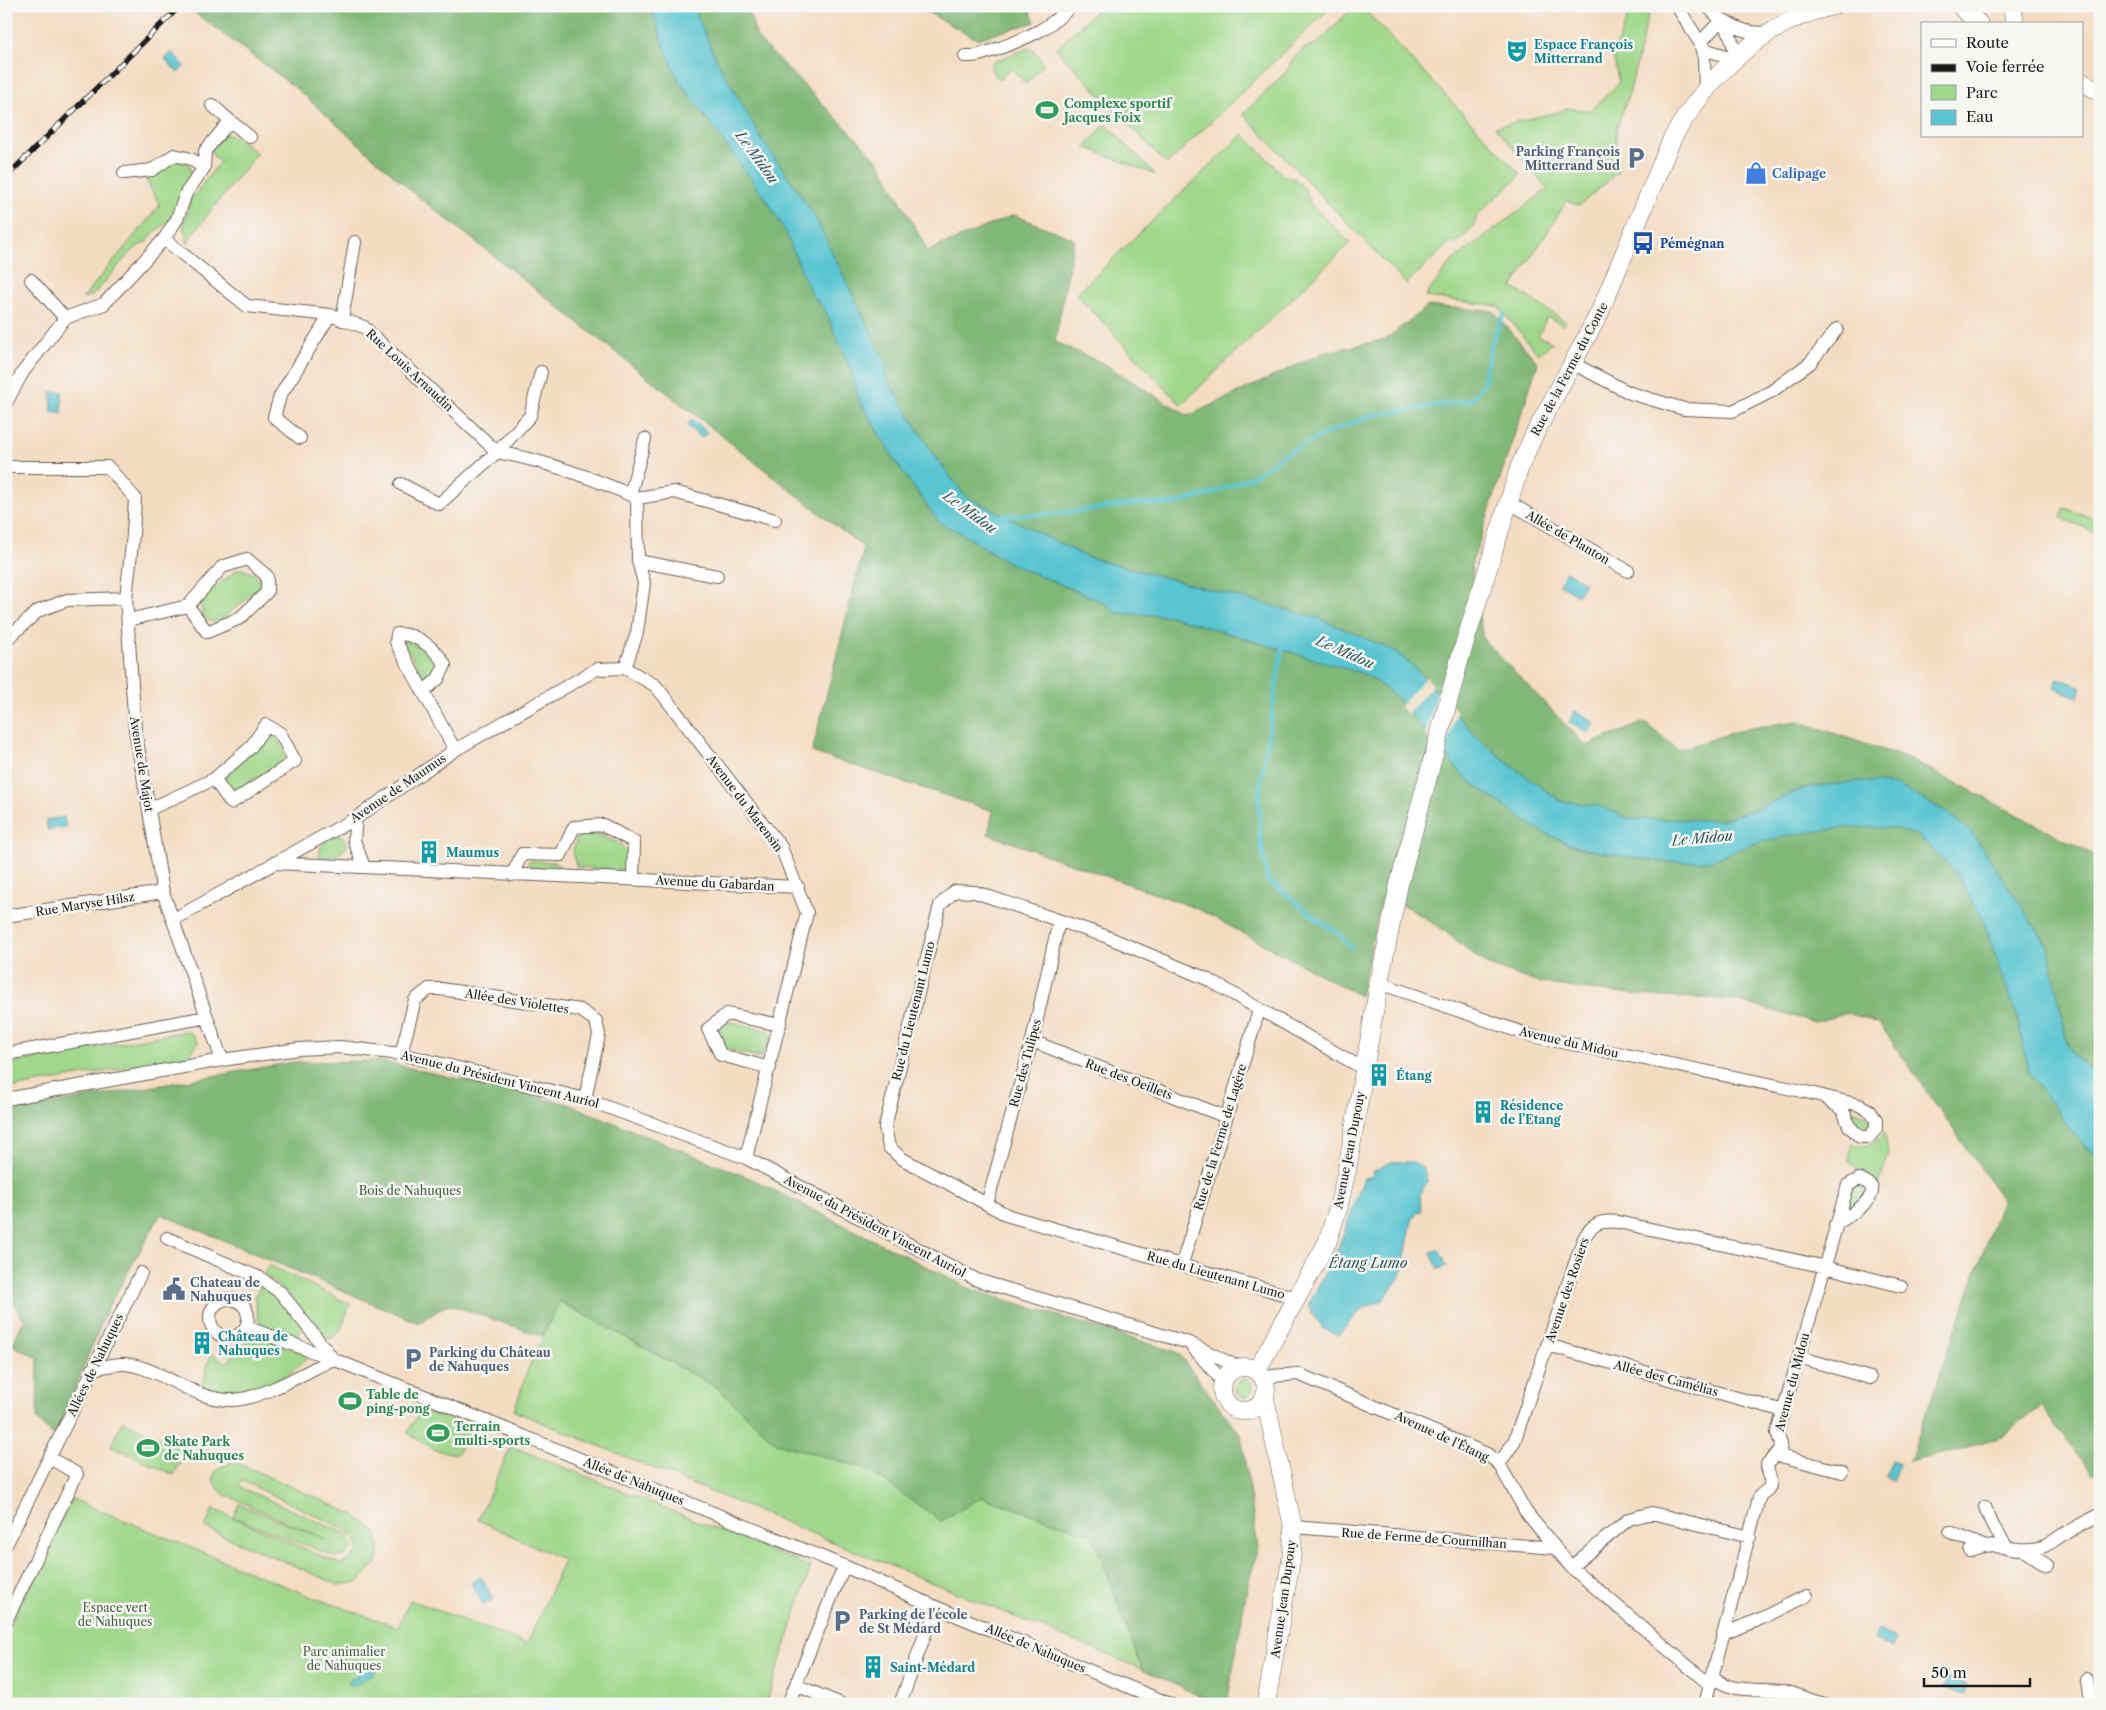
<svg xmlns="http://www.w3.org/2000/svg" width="2106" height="1710" font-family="'Libre Caslon Text',serif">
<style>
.green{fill:#a0d88b;stroke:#5e7a54}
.forest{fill:#80b877;stroke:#4e6a4a}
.water{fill:#59c5d1;stroke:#3a7076}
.pier{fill:#f4dcc1}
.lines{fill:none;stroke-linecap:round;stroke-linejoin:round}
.stream{stroke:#59c5d1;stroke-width:4.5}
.street-casing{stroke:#685f56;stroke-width:14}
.secondary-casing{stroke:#685f56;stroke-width:19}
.street{stroke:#fff;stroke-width:12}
.secondary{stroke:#fff;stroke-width:18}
.rail-casing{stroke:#1c1c1c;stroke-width:5.5}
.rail{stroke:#f6f6f2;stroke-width:4;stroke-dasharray:11;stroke-linecap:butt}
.labels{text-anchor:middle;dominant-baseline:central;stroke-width:5;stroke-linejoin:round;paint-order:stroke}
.culture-label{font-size:12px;font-weight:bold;fill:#0d838f;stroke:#f6f6f2;text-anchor:start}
.leisure-label{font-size:12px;font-weight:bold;fill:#27864d;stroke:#f6f6f2;text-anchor:start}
.service-label{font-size:12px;font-weight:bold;fill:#4e5e75;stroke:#f6f6f2;text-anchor:start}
.shop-label{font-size:12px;font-weight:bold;fill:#366cbe;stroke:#f6f6f2;text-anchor:start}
.transit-label{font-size:12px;font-weight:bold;fill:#164399;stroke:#f6f6f2;text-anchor:start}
.street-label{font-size:12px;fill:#1c1c1c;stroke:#f6f6f2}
.park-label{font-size:12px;fill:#4a5e43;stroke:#f6f6f2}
.water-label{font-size:14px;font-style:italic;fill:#31575b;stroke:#f6f6f2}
</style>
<rect width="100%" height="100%" fill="#f6f6f2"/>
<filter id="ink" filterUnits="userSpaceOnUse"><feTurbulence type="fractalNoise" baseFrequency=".02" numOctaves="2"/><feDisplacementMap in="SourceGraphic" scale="10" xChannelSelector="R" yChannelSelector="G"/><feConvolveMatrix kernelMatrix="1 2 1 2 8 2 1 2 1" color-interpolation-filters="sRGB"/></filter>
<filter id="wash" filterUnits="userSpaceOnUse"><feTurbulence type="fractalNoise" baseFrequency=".0096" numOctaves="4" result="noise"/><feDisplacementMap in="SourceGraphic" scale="20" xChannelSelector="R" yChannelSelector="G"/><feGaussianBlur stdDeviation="1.12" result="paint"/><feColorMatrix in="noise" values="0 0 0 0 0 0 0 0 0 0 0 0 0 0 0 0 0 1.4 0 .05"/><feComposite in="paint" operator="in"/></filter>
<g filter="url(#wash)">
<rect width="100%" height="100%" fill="#f4dcc1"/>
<!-- green -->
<path class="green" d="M1101,6H1332L1167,164L1056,49Z
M1355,6H1361L1521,175L1477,215L1473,227L1459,241L1449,243L1406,284L1243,114L1288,70L1292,60L1305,48L1315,45Z
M1632,6H1650L1630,91L1616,130L1618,172L1579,206L1567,201L1512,287L1566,322L1563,325L1547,317L1538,336L1553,343L1538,354L1498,306L1425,297L1452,261L1548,189L1495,127L1558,112L1566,108L1590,111L1619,83L1613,55Z
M1028,48C1035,50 1041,57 1043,65L1026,84L1011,69L1001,79L997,78L991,69L993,62Z
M1106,124L1156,175L1085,147Z
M224,133L239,139L257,153L190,237L188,244L183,226L191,199L220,162L213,156L211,150Z
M1243,134L1283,175L1295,179L1306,190L1310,203L1350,243L1181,405L1076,294Z
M172,160L189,164L192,175L172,219L152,234L148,241L140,245L128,255L93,295L82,299L160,205L146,180Z
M2065,508L2100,521V534L2061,518Z
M242,569L255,574L260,583L258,590L218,622H212L203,617L201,605L203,597L237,570Z
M402,641H408L438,659L437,668L427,676H424Z
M272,736H276L287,759L240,788H232L226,784L225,778L228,774L268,737Z
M595,834C614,841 637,845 622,870L577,867L572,853L577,838L583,835Z
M341,835L348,845C341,855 332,859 320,857L319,853C323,840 327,837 341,835Z
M529,861L556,862L560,866L557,870L531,869L528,865Z
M727,1021L769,1031L771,1035L765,1054L759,1057L726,1049L719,1043L716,1034L717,1029Z
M187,1031L193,1035L198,1042L191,1054L186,1057L6,1089V1064Z
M1849,1109L1865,1114L1870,1120L1869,1127L1862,1128L1856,1122Z
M1885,1133L1888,1153L1878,1188L1871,1184L1849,1161L1851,1143C1866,1148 1874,1145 1885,1133Z
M1862,1184L1867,1192L1865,1197L1846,1211L1853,1188Z
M269,1265L350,1304L340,1332L331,1339L321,1336L295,1300L264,1274Z
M262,1283L278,1296L303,1324L295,1341L259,1323L255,1298Z
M559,1301L718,1388L776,1443L865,1468L941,1520L981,1497L1093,1535L1142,1669L514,1411L528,1369Z
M257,1334L309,1356C292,1376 250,1400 223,1394C216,1393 208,1388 202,1385L211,1354L228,1363C235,1350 245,1342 257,1334Z
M1235 1388a9 9 0 1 1 18 0a9 9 0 1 1-18 0Z
M420,1411L448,1418L469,1432L457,1454L435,1450L407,1433Z
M122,1421L186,1449L174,1475L111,1446Z
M511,1446L811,1567L766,1704H6V1633L72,1499L312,1597L398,1627L410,1600L527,1644L564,1560L478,1520Z
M230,1463L240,1464L355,1515L375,1531L380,1546L377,1563L358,1582L339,1585L205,1528L213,1509L340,1564C363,1556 364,1542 344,1529L243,1481L239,1484L242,1488L348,1535L353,1548L345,1556L336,1557L233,1517L239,1504L325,1539L224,1494C208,1482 210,1469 230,1463Z"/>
<!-- forest -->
<path class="forest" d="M186,6H747L757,38L878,160L928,251L1014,215L1074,239L1055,342L1104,364L1188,416L1323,353L1386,339L1428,306L1493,311L1538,363L1471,566L1483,639L1586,746L1645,722L1678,750L1744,729L1798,721L1912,760L2100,858V1471L2094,1475L2041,1406L2004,1435L1966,1448L1909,1462L2002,1199L1879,1023L1848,1013L1815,1022L1729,999L1663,997L1581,989L1536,982L1486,964L1442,929L1405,906L1382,897L1360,996L1198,909L988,834L993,811L812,752L864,548L415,194L297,89Z
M916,6H1028L1035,22L977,39Z
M380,1061L568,1104L752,1179L973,1290L1177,1352L1241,1435L1258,1549L1247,1588L1227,1704H1217L1142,1669L1093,1535L982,1497L941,1521L865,1468L776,1443L718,1388L560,1301L542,1336L448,1304L419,1323L161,1214L109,1305L55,1436L37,1421L38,1358L12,1345L24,1320L10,1296L6,1298V1112L294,1062Z"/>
<!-- water -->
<path class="water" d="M651,6H693L716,59L764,143L783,169L814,215L886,363V377L932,452L965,496L1087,557L1318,618L1395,651L1414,667L1477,737L1513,767L1561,801L1599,806L1629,819L1721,820L1761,807L1804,788L1861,781L1897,785L1948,813L1972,833L2048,946L2067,1043L2074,1056L2100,1077V1157L2079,1141L2029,1073L2017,1017L1984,923L1957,874L1917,835L1894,828L1850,827L1797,834L1759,842L1709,861L1665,862L1621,856L1577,847L1540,831L1466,779L1395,696L1367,675L1170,616L1117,613L1105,603L1011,564L964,535L939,522L897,464L858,398L851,370L826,312L810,292L786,233L768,202L679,81L664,46Z
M172,52L185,66L178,73L165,59Z
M51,392H62V413H52Z
M692,419L707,432L702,438L687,426Z
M1566,571L1585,583L1578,595L1559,584Z
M2058,678L2082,687L2078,697L2054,688Z
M1575,711L1595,722L1589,733L1569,722Z
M64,817L66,827L48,830L46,820Z
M1391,1162H1412L1424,1169L1427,1182L1420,1194L1421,1211L1416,1214L1412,1221L1401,1276L1382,1301L1363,1308L1338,1335L1322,1328L1308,1306L1340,1243L1364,1178L1371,1177L1375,1170Z
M1439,1249L1447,1266L1438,1269L1431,1253Z
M1892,1460L1900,1463L1893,1481L1885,1478Z
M481,1577L493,1599L483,1604L471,1583Z
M1878,1630L1896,1638L1892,1648L1874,1639Z
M368,1662L377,1668L375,1672L352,1687L349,1684V1680L357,1677L359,1670L365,1668Z
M1947,1678L1968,1683L1965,1694L1944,1689Z"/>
<!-- pier -->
<path class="pier" d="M1426,677L1433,685L1407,714L1400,706Z
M1438,690L1457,711L1443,756L1425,735Z"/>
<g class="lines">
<!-- stream -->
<path class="stream" d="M999,516L1052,514L1138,504H1175L1213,493L1254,476L1281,456L1331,431L1370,416L1471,400L1484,383L1491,345L1504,314
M1283,643L1259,796L1260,838L1268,882L1278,887L1320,922L1335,930L1351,947"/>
</g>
</g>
<g filter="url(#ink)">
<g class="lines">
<defs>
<path id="street" d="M1677,6L1700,43L1707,50L1735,59C1733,33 1726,23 1707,6
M1700,43L1722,19C1738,29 1750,35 1769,32
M1700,43L1704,58L1705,92
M965,56C978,57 988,52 1000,48C1029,37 1049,29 1071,6
M212,105L230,121
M124,173L152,170L174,155L191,159L204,168
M164,239L247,306L330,315L364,327L497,452C545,461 593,478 637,498L638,561L644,583L637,633L625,668
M31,280L65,318
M342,320L355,242
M1572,363L1630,393L1684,409L1733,411L1772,391L1810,363L1837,329
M6,403L23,372L65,318L104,304L164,239L177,219L186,193L204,168L205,151L230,121L250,137
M300,438L274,417L280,396L330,315
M6,467H108L135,498L133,535L126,598L135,729L163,892L222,1060
M401,484L439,504L497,452L530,416L541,372
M630,495L645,439
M637,498L674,492L775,520
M1508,502L1628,571
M638,561L717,576
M128,620L188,606L222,567L247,559L267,576V592L240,618L207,632L188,606
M6,640L38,611L67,600L126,598
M625,668L656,686L781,847L807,913L746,1158
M423,692L438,679L445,665C436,649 417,633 397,634L396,642L455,750
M150,809L214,779L250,748L266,725L280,733L295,761L231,803L214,779
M356,818L354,840L364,867
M273,863L798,887
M512,875L522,854L561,855L574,827L603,825L634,842L633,879
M6,916L163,892
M174,919L356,818L455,750L597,669L625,668
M1379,983L1532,1036L1802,1091L1859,1105L1870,1111L1876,1120V1129L1869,1137H1860L1849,1126L1843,1110L1823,1096
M1032,1041L1226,1117
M6,1054L207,1017
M401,1054L415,1000L429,989H441L580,1010L596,1021L599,1035L585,1099
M770,1068L721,1055L708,1029L727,1014L780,1025
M6,1099L222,1060L299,1049L340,1047L401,1054L585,1099L746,1158L977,1280L1189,1343L1238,1367
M987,1204L1032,1041L1059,921
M167,1238L260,1278L281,1293L333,1359L246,1327
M1182,1264L1259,1010
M1297,1298L1009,1216L901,1158L889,1147L885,1127L940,905L955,891L975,892L1105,936L1207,979L1364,1069
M210 1318a19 19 0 1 1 38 0a19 19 0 1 1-38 0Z
M1191,1345L1223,1382
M1547,1345L1784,1411
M1799,1357L1870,1378
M93,1369C104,1367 115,1363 126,1364C164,1369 195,1402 234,1400C263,1398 306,1372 333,1359L844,1566L938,1608L1170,1704
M1264,1379L1272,1376L1298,1374L1487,1454L1499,1464L1526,1512L1571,1567L1709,1684
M1777,1455L1842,1472
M1499,1464L1514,1442L1583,1240C1591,1224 1600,1220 1618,1222L1817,1265L1901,1286
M1985,1507L1993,1526L2006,1546
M1293,1527L1555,1548
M1950,1532L1983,1546
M6,1545L141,1273
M2024,1550L2047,1565
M1970,1551C1997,1539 2016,1555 2042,1547C2049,1545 2056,1539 2062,1535C2075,1528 2086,1521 2100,1515
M1571,1567L1629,1519L1652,1513L1750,1537
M6,1621L77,1474L50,1458
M1723,1634L1756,1621L1806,1596
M1712,1675C1728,1694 1760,1688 1783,1691C1796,1694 1811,1700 1824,1704
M2086,1679L2090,1704
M796,1685L841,1704
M788,1704L844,1566
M900,1704L927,1629L931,1626L938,1608
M1705,1704L1759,1498C1762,1492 1764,1493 1768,1489C1774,1483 1767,1471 1767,1464L1780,1450L1781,1444L1777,1433L1848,1185L1859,1179C1895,1190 1846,1218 1835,1225"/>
<path id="secondary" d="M1960,6L1979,24
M2012,6L2015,24
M2082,82L2100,92
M1222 1389a22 22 0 1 1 44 0a22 22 0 1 1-44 0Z
M1257,1370L1327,1243L1339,1205L1348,1165L1379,983L1399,884L1460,658L1520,466L1534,435L1599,314L1672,139C1706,79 1762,21 1833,6
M1265,1398L1293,1527L1292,1554L1266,1704"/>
</defs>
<!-- street casing -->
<use href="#street" class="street-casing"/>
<!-- secondary casing -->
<use href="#secondary" class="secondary-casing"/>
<!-- street -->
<use href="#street" class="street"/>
<!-- secondary -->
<use href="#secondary" class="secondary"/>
<defs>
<path id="rail" d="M6,177L180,6"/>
</defs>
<!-- rail casing -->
<use href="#rail" class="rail-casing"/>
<!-- rail -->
<use href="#rail" class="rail"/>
</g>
</g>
<!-- icons -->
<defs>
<symbol id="theatre-bare" viewBox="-9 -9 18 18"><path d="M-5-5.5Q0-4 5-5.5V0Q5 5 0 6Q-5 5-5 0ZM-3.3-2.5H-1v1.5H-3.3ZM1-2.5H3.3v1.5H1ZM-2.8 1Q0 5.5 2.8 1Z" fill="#0f9aa8" stroke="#f6f6f2" stroke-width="2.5" paint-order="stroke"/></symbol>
<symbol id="stadium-bare" viewBox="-9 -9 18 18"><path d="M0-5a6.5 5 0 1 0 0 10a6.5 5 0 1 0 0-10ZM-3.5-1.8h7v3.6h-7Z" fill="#2e9e5b" stroke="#f6f6f2" stroke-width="2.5" paint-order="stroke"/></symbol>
<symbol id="parking-bare" viewBox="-9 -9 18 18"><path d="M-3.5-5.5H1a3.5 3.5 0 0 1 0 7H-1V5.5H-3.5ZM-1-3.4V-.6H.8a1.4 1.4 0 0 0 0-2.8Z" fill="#5c6f8a" stroke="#f6f6f2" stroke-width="2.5" paint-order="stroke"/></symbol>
<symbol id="shop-bare" viewBox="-9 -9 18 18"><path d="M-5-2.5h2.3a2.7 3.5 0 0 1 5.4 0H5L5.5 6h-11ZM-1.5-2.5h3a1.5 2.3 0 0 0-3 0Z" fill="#3f7fe0" stroke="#f6f6f2" stroke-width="2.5" paint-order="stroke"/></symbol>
<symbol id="bus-bare" viewBox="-9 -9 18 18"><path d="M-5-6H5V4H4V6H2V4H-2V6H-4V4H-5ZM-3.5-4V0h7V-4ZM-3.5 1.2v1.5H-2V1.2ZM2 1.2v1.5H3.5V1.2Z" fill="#1a4fb4" stroke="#f6f6f2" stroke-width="2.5" paint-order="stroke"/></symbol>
<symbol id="building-bare" viewBox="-9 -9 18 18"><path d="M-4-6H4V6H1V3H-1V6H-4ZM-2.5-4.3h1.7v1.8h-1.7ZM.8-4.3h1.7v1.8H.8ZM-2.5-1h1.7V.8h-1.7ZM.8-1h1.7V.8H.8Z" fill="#0f9aa8" stroke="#f6f6f2" stroke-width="2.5" paint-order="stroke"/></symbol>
<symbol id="civic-bare" viewBox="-9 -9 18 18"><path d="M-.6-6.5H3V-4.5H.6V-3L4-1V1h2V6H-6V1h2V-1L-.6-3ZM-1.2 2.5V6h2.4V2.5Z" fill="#5c6f8a" stroke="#f6f6f2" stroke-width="2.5" paint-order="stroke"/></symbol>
</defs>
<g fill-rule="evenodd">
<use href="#theatre-bare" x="1501" y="35" width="32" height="32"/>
<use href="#stadium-bare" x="1031" y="94" width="32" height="32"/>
<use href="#parking-bare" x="1620" y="142" width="32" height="32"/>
<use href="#shop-bare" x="1740" y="157" width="32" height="32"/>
<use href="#bus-bare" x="1627" y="227" width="32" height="32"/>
<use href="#building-bare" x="413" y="836" width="32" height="32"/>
<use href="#building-bare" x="1363" y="1059" width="32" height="32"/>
<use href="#building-bare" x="1467" y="1096" width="32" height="32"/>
<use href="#civic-bare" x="158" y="1273" width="32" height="32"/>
<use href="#building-bare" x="186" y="1327" width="32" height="32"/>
<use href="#parking-bare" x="397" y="1343" width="32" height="32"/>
<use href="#stadium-bare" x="334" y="1385" width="32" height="32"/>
<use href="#stadium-bare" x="422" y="1417" width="32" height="32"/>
<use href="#stadium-bare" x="132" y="1432" width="32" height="32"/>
<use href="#parking-bare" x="826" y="1605" width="32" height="32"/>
<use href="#building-bare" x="857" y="1651" width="32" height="32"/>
</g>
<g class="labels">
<!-- culture labels -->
<g class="culture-label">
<text x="1534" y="44">Espace François<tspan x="1534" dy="14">Mitterrand</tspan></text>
<text x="446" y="852">Maumus</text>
<text x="1396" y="1075">Étang</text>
<text x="1500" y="1105">Résidence<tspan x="1500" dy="14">de l'Etang</tspan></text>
<text x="218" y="1336">Château de<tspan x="218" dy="14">Nahuques</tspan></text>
<text x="890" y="1667">Saint-Médard</text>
</g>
<!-- leisure labels -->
<g class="leisure-label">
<text x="1064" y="103">Complexe sportif<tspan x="1064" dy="14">Jacques Foix</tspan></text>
<text x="366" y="1394">Table de<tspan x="366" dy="14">ping-pong</tspan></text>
<text x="454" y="1426">Terrain<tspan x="454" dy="14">multi-sports</tspan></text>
<text x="164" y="1441">Skate Park<tspan x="164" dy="14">de Nahuques</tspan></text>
</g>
<!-- service labels -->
<g class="service-label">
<text x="1620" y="151" text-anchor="end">Parking François<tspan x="1620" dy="14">Mitterrand Sud</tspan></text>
<text x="190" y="1282">Chateau de<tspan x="190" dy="14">Nahuques</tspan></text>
<text x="429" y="1352">Parking du Château<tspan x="429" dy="14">de Nahuques</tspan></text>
<text x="859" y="1614">Parking de l'école<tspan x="859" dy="14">de St Médard</tspan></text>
</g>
<!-- shop labels -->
<g class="shop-label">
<text x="1772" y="173">Calipage</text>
</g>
<!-- transit labels -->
<g class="transit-label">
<text x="1660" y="243">Pémégnan</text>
</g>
<!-- street labels -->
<g class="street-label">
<text transform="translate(1569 369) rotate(-62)">Rue de la Ferme du Conte</text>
<text transform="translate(410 370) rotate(43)">Rue Louis Arnaudin</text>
<text transform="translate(1568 537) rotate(30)">Allée de Planton</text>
<text transform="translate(142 764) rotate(81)">Avenue de Majot</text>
<text transform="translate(398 788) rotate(-34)">Avenue de Maumus</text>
<text transform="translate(745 803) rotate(53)">Avenue du Marensin</text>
<text transform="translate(715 883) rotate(3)">Avenue du Gabardan</text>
<text transform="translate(85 904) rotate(-9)">Rue Maryse Hilsz</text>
<text transform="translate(517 1001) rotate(9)">Allée des Violettes</text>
<text transform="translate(913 1011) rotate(-76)">Rue du Lieutenant Lumo</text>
<text transform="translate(1569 1042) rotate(13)">Avenue du Midou</text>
<text transform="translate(1025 1063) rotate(-75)">Rue des Tulipes</text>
<text transform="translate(500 1079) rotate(14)">Avenue du Président Vincent Auriol</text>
<text transform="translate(1129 1079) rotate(21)">Rue des Oeillets</text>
<text transform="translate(1220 1137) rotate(-73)">Rue de la Ferme de Lagère</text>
<text transform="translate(1349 1150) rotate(-79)">Avenue Jean Dupouy</text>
<text transform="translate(875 1226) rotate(28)">Avenue du Président Vincent Auriol</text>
<text transform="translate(1216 1275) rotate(16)">Rue du Lieutenant Lumo</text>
<text transform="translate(1567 1290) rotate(-71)">Avenue des Rosiers</text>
<text transform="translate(95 1365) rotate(-64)">Allées de Nahuques</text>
<text transform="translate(1666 1378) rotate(15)">Allée des Camélias</text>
<text transform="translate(1792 1382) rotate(-75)">Avenue du Midou</text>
<text transform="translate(1442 1436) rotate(25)">Avenue de l'Étang</text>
<text transform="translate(634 1481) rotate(22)">Allée de Nahuques</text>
<text transform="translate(1424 1538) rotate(4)">Rue de Ferme de Cournilhan</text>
<text transform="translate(1283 1599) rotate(-82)">Avenue Jean Dupouy</text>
<text transform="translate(1036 1648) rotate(23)">Allée de Nahuques</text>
</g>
<!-- park labels -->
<g class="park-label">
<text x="410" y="1190">Bois de Nahuques</text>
<text x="115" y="1607">Espace vert<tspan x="115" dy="14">de Nahuques</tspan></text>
<text x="344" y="1651">Parc animalier<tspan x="344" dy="14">de Nahuques</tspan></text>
</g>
<!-- water labels -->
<g class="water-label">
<text transform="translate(757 157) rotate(54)">Le Midou</text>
<text transform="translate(970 512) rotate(36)">Le Midou</text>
<text transform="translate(1345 652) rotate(24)">Le Midou</text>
<text transform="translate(1702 838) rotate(-5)">Le Midou</text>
<text x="1368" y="1263">Étang Lumo</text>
</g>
</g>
<!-- margin -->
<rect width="2106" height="1710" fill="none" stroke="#f6f6f2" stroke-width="25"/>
<!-- legend -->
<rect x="1921" y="22" width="162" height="115" fill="#f6f6f2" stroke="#9f9f9c"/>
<rect x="1931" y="39" width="25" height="8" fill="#ffffff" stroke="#9f9f9c"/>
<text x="1966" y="48" font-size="15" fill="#1c1c1c">Route</text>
<rect x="1931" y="64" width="25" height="8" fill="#1c1c1c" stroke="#9f9f9c"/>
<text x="1966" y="72" font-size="15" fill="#1c1c1c">Voie ferrée</text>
<rect x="1931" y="85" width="25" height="15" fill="#a0d88b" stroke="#9f9f9c"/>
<text x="1966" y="98" font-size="15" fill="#1c1c1c">Parc</text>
<rect x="1931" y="110" width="25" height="15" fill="#59c5d1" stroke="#9f9f9c"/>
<text x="1966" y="122" font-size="15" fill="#1c1c1c">Eau</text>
<!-- scale -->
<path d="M1924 1678v8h106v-8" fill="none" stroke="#1c1c1c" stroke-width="2.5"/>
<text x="1931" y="1678" font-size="15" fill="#1c1c1c" stroke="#f6f6f2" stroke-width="4" paint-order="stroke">50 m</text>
</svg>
